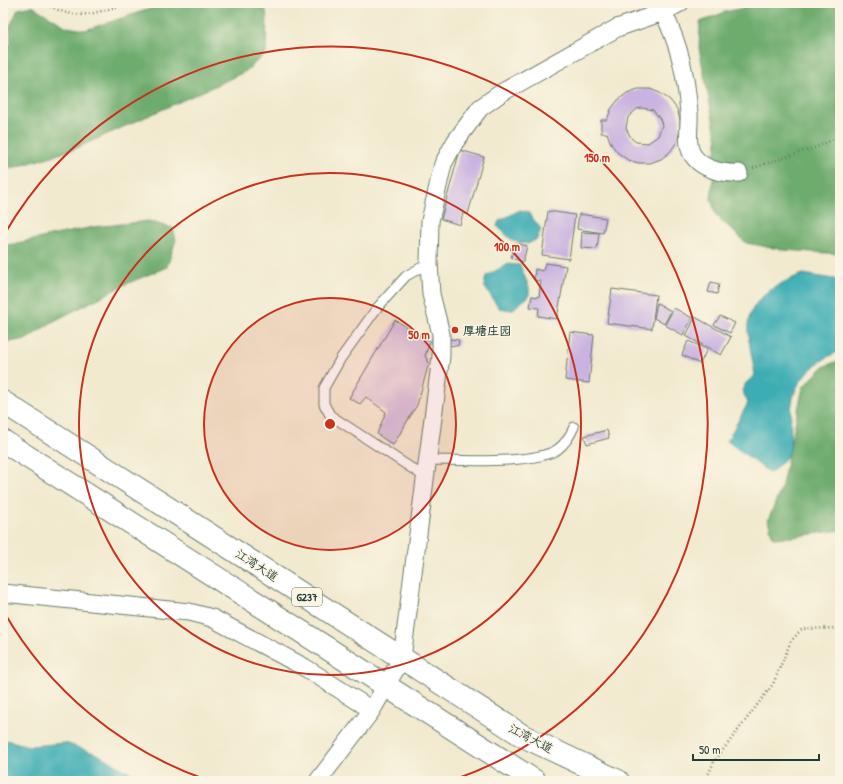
<svg xmlns="http://www.w3.org/2000/svg" width="843" height="784" font-family="'Patrick Hand','LXGW WenKai TC',sans-serif">
<style>
.forest{fill:#6eac6e;stroke:#467451}
.water{fill:#3cadb4;stroke:#2e7574}
.building{fill:#c9b3e0;fill-rule:evenodd}
.lines{fill:none;stroke-linecap:round;stroke-linejoin:round}
.service-casing{stroke:#687a6a;stroke-width:11}
.minor-casing{stroke:#687a6a;stroke-width:19}
.trunk-casing{stroke:#687a6a;stroke-width:24}
.path{stroke:#687a6a;stroke-width:2.5;stroke-dasharray:1 3;stroke-linecap:butt}
.service{stroke:#fff;stroke-width:9}
.minor{stroke:#fff;stroke-width:17}
.trunk{stroke:#fff;stroke-width:22}
.ring{fill:none;stroke:#c8321e;stroke-width:2}
.poi-dot{fill:#c8321e;stroke:#fcf5e5;stroke-width:1.5}
.labels{text-anchor:middle;dominant-baseline:central;stroke-width:3;stroke-linejoin:round;paint-order:stroke}
.shield{fill:#fcf5e5;stroke:#617469;stroke-width:1}
.shield-label{font-size:11px;font-weight:bold;fill:#1f3d34}
.poi-label{font-size:12px;font-weight:bold;fill:#1f3d34;stroke:#fcf5e5;text-anchor:start}
.street-label{font-size:12px;fill:#1f3d34;stroke:#fcf5e5}
.centre{fill:#c8321e;stroke:#fcf5e5;stroke-width:2}
.ring-label{font-size:12px;text-anchor:middle;font-weight:bold;fill:#c8321e;stroke:#fcf5e5;stroke-width:3;stroke-linejoin:round;paint-order:stroke}
</style>
<rect width="100%" height="100%" fill="#fcf5e5"/>
<filter id="ink" filterUnits="userSpaceOnUse"><feTurbulence type="fractalNoise" baseFrequency=".025" numOctaves="2"/><feDisplacementMap in="SourceGraphic" scale="8" xChannelSelector="R" yChannelSelector="G"/><feConvolveMatrix kernelMatrix="1 2 1 2 8 2 1 2 1" color-interpolation-filters="sRGB"/></filter>
<filter id="wash" filterUnits="userSpaceOnUse"><feTurbulence type="fractalNoise" baseFrequency=".012" numOctaves="4" result="noise"/><feDisplacementMap in="SourceGraphic" scale="16" xChannelSelector="R" yChannelSelector="G"/><feGaussianBlur stdDeviation="0.9" result="paint"/><feColorMatrix in="noise" values="0 0 0 0 0 0 0 0 0 0 0 0 0 0 0 0 0 1.4 0 .05"/><feComposite in="paint" operator="in"/></filter>
<g filter="url(#wash)">
<rect width="100%" height="100%" fill="#f1eacf"/>
<!-- forest -->
<path class="forest" d="M168,3H264L267,16L266,53L246,71L208,89L72,150L3,171V54L11,43L10,26L18,9L32,6L67,27L85,30Z
M765,3H840V254L784,250L746,243L716,215L711,199L717,141L699,48L700,22L725,12Z
M149,221L173,228L176,240L167,267L126,284L52,322L27,339L3,343V246L93,227Z
M840,360V530L793,537L773,538L768,520L781,489L803,387L823,367Z"/>
<!-- water -->
<path class="water" d="M520,210L528,212L541,229L537,239L528,244L513,241L497,226L499,221Z
M508,264L520,265L529,287V296L512,310L499,308L484,286L486,276Z
M803,274L840,280V351C820,359 798,376 793,398C789,414 792,433 790,450L786,458L770,473L727,441L748,403L742,390L746,383L755,375C753,361 749,346 748,332C745,300 778,283 803,274Z
M3,739L29,746L65,743L97,754L146,781H3Z"/>
<g id="blocks">
<!-- building -->
<path class="building" d="M638,89H650L660,93L670,100L677,109L680,120V131L677,142L670,152L661,159L650,163H639L628,160L618,153L611,144L607,133H601V120H607L611,109L618,100L627,93ZM642,108L653,110L660,119L662,125L658,136L648,143L636,142L631,138L626,128L628,117L637,109Z
M460,150L484,157L468,214L463,213L460,225L441,219Z
M548,211L575,215L569,259L542,255Z
M579,214L606,218L603,233L577,229Z
M582,232L599,233L597,249L581,248Z
M515,243L527,246L523,262L511,258Z
M545,263L566,266L557,319L538,316L539,308L530,307L532,296L539,297L541,281L534,280L535,269L543,271Z
M711,282L719,284L717,294L708,292Z
M612,289L656,295L652,329L607,323Z
M657,303L671,311L664,324L654,318Z
M674,308L692,318L683,335L665,325Z
M720,316L735,323L730,333L714,325Z
M695,317L731,337L721,355L686,336Z
M395,320L430,341L425,356L429,363L417,405L393,445L377,434L386,412L366,397L360,404L349,398Z
M570,332L594,335L589,383L565,380Z
M432,337L459,340L458,346L432,344Z
M688,341L707,349L700,364L682,355Z
M607,430L609,438L587,444L584,436Z"/>
</g>
</g>
<g filter="url(#ink)">
<use href="#blocks" fill-opacity="0" stroke="#687a6a" stroke-width="1"/>
<g class="lines">
<defs>
<path id="service" d="M428,460C458,460 535,465 558,449C566,443 570,436 574,427
M425,477L330,415L324,404V388L341,358L377,308L406,276L429,263"/>
<path id="minor" d="M663,12C680,46 686,75 689,113C690,125 686,141 691,152C699,169 723,174 739,173
M3,593L189,612L212,618L304,667L372,710
M318,781L372,710L402,658L441,356V334L431,294L429,263L430,221L443,164L455,142L480,108L501,93L617,28L663,12L680,3"/>
<path id="trunk" d="M3,402L523,736L618,781
M3,441L535,781"/>
</defs>
<!-- service casing -->
<use href="#service" class="service-casing"/>
<!-- minor casing -->
<use href="#minor" class="minor-casing"/>
<!-- trunk casing -->
<use href="#trunk" class="trunk-casing"/>
<!-- path -->
<path class="path" d="M43,3C78,22 91,14 128,3
M753,168L817,147L840,136
M705,781L714,762L773,684L791,641L802,629L840,628"/>
<!-- service -->
<use href="#service" class="service"/>
<!-- minor -->
<use href="#minor" class="minor"/>
<!-- trunk -->
<use href="#trunk" class="trunk"/>
</g>
</g>
<!-- distance rings -->
<circle cx="330" cy="424" r="126" fill="#c8321e" fill-opacity=".12"/>
<g class="ring">
<circle cx="330" cy="424" r="126"/>
<circle cx="330" cy="424" r="251"/>
<path d="M207 780A377 377 0 0 1 4 612M4 235A377 377 0 1 1 453 780"/>
</g>
<!-- markers -->
<circle class="poi-dot" cx="455" cy="330" r="4"/>
<g class="labels">
<!-- shield labels -->
<rect class="shield" x="292" y="588" width="30" height="18" rx="3"/>
<g class="shield-label">
<text x="307" y="597">G237</text>
</g>
<!-- poi labels -->
<g class="poi-label">
<text x="463" y="330">厚塘庄园</text>
</g>
<!-- street labels -->
<g class="street-label">
<text transform="translate(257 565) rotate(33)">江湾大道</text>
<text transform="translate(531 738) rotate(28)">江湾大道</text>
</g>
</g>
<circle cx="330" cy="424" r="6" class="centre"/>
<g class="ring-label">
<text x="597" y="162">150 m</text>
<text x="507" y="251">100 m</text>
<text x="419" y="339">50 m</text>
</g>
<!-- margin -->
<rect width="843" height="784" fill="none" stroke="#fcf5e5" stroke-width="16"/>
<!-- scale -->
<path d="M693 754v6h126v-6" fill="none" stroke="#1f3d34" stroke-width="2"/>
<text x="699" y="754" font-size="12" fill="#1f3d34" stroke="#fcf5e5" stroke-width="3" paint-order="stroke">50 m</text>
</svg>
